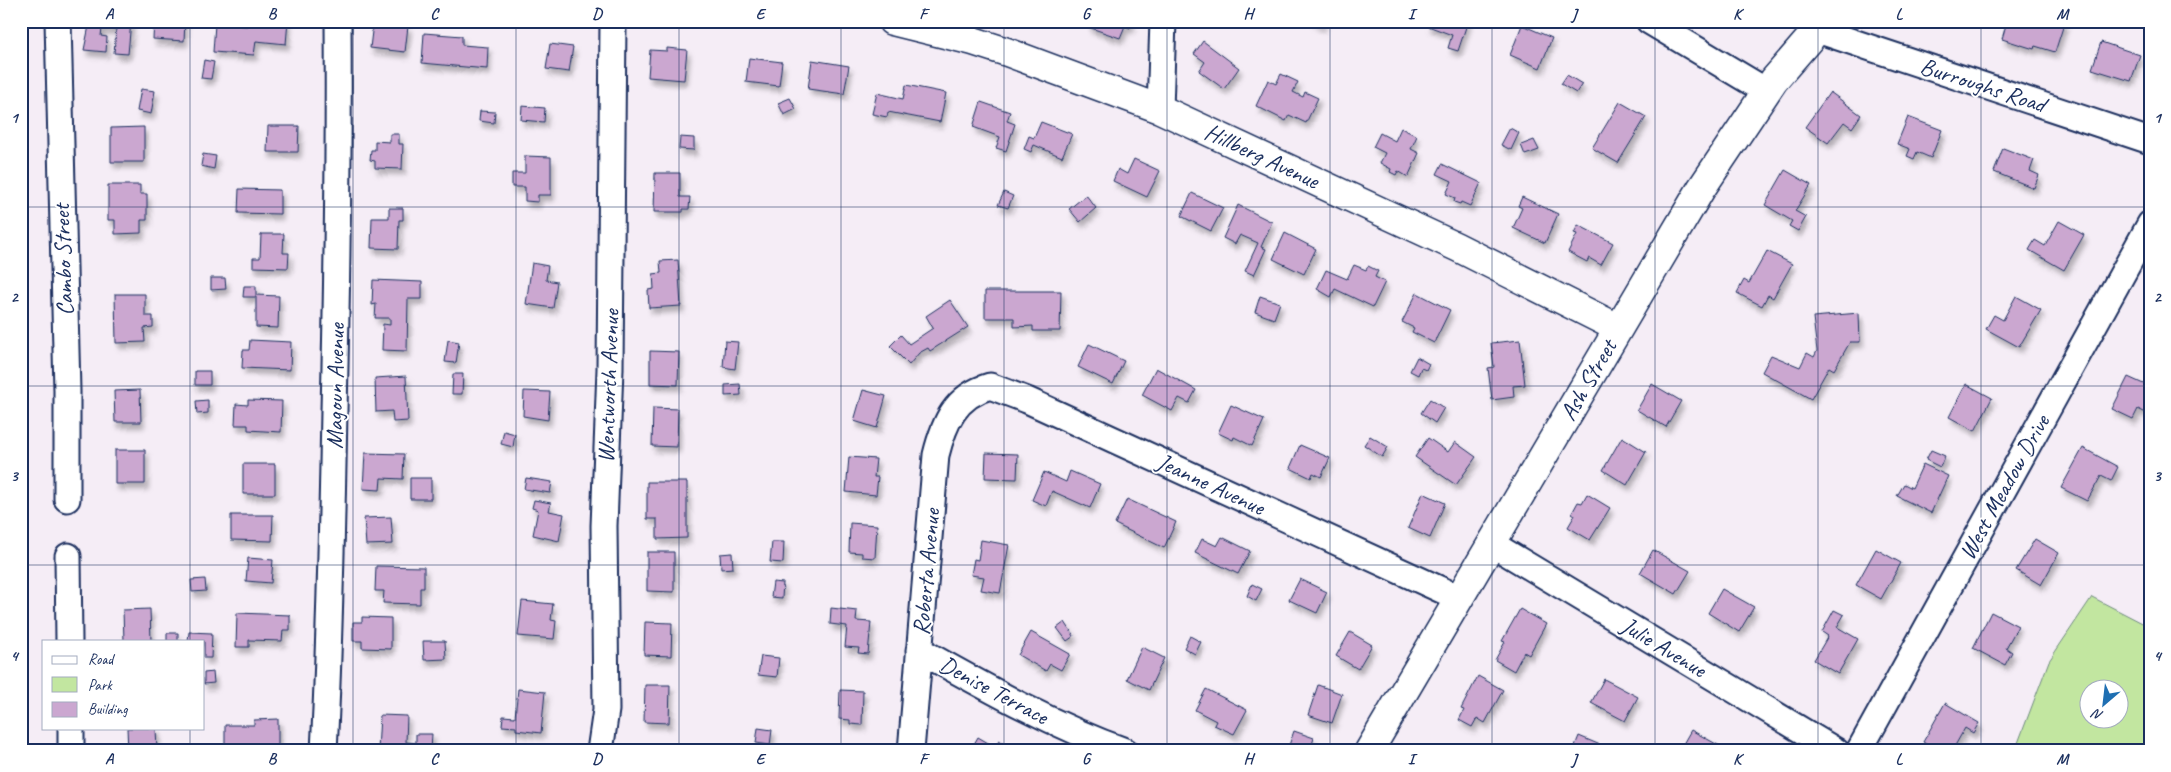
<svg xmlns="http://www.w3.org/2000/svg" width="2171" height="772" font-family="Caveat,sans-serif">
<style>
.green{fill:#c2e6a0;stroke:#6e8a7f;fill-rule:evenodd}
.building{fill:#cba7d0;stroke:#1b2f5e;filter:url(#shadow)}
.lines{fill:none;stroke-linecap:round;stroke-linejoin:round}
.street-casing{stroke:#1b2f5e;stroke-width:29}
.secondary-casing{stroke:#1b2f5e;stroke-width:31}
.street{stroke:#fff;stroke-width:25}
.secondary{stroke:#fff;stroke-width:28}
.grid{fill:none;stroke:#1b2f5e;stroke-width:1;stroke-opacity:0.55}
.labels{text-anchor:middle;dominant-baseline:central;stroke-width:4;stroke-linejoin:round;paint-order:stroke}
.street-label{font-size:24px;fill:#1b2f5e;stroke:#fff}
.neatline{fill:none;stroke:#1b2f5e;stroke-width:2}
.grid-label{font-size:16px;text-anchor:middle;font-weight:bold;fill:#1b2f5e}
</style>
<defs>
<filter id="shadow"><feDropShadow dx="3" dy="5.5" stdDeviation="2.5" flood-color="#0004"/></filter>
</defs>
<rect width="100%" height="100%" fill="#f5edf6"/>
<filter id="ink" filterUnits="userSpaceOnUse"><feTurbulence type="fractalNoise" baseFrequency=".02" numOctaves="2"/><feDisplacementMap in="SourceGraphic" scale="10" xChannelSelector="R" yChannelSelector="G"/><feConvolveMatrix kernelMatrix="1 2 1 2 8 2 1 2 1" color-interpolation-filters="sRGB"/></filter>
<g filter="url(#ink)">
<!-- green -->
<path class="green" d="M2092,597L2150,627V751H2015L2049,661ZM2088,690H2118V720H2088Z"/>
<!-- building -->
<path class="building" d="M90,21H131L128,54L114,53L116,29L102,28L101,36L107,37L106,52L84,50Z
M154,21H185L184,41L153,39Z
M247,21H288L286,44L256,41L254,55L213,52L215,24L247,26Z
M1090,21H1132L1130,28L1125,26L1120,38L1088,27Z
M1311,21H1324L1321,26Z
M1429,21H1468L1458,51L1448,48L1452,35L1428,26Z
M2007,21H2065L2055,52L2035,46L2034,49L2002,39Z
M373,23L408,26L405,52L370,48Z
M1522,25L1552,38L1540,68L1510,55Z
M424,33L462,36V45L488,47L487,69L422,63Z
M1203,41L1239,68L1224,89L1199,71L1205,62L1194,54Z
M2101,42L2140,55L2131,81L2092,69Z
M550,44L573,47L569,72L546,69Z
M667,48L687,50L684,80L648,77L650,50L667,51Z
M749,58L782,62L779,86L746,82Z
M204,60L214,62L211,79L201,78Z
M812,60L849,66L844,94L808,89Z
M1281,74L1298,82L1293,92L1303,97L1305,92L1318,98L1306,123L1289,115L1286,121L1256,106L1268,80L1276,84Z
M1567,75L1582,84L1576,93L1561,84Z
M906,85L946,93L940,122L888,112L887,117L872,114L877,93L903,99Z
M141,89L155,91L151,114L137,111Z
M1830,92L1861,115L1852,128L1844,122L1828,143L1805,127Z
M790,98L796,109L784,115L778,103Z
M981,102L1010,112L1007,121L1015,124L1006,151L996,148L1000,137L973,127Z
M1620,102L1646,117L1618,163L1592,148Z
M522,106L545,108L544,122L521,120Z
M480,111L495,112L494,123L479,121Z
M1908,117L1942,130L1931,158L1917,152L1914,159L1907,156L1910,149L1897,144Z
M1041,122L1072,134L1062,157L1034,145L1031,152L1024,149L1029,136L1034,138Z
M268,126H299L298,152H267Z
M144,127V162H111V128Z
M1401,128L1417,136L1411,149L1419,153L1408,177L1398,171L1396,175L1390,172L1391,169L1380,163L1385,153L1373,147L1380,133L1395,141Z
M1510,128L1519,133L1511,150L1501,145Z
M390,134H399V144H403L402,169L375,168V161L370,160L371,150H375V141L390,142Z
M680,137L694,138V150L679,149Z
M1534,140L1539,150L1525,155L1521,145Z
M2003,148L2034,160L2030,171L2039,175L2034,188L1994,172Z
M203,154L216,156L214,169L201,166Z
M525,156L551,157V195H538V202L525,201V187H512V173H525Z
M1134,159L1160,171L1147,197L1113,181L1118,169L1127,174Z
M1442,164L1481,183L1470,206L1461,202L1460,204L1454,202L1455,198L1446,194L1452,181L1437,174Z
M1785,170L1811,185L1795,211L1806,217L1798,231L1789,226L1792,221L1765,205Z
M655,173H680V197H690L689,209H683V212H654Z
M108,185H140V194H147V220H141V233L115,234V220H108Z
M239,189L280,190V214L238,213Z
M1004,192L1013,196L1008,208L998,205Z
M1192,193L1223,208L1211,231L1181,216Z
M1086,195L1096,208L1080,222L1069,209Z
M1522,197L1558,214L1545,243L1513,228L1522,208L1518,206Z
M1238,205L1272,222L1261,247L1266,249L1254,275L1245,271L1258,243L1240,235L1235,244L1223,238Z
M389,208H403V220H399L398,249L371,248L372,218H389Z
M2059,221L2084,235L2064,270L2029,250L2035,240L2045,246Z
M1578,225L1613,243L1601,265L1589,258L1587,262L1568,252L1577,234L1574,233Z
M1285,233L1316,249L1304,274L1273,259Z
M261,234H284L283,253H289L288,268L253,267V258H260Z
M1767,251L1792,264L1773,298L1768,295L1762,306L1737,293L1744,280L1749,283Z
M678,260L681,306L649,308L648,290L654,289L653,274L661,273L660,261Z
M532,263L548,266L546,280L557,282L553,308L526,304Z
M1354,265L1366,270L1368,266L1378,271L1375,277L1385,282L1373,307L1335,289L1331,297L1317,289L1326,270L1347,279Z
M211,278H225L226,289L211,290Z
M373,280L422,282V299H408L407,351L382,350L383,324L390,325V318H375L376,304L372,305Z
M244,286H256V295L279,296L278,328L256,327V297H243Z
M985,291H1061L1060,331H1033V326L1014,327V318H985Z
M1417,293L1450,310L1434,343L1412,332L1414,328L1402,322Z
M115,294H145V316H153V327L144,328L145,342L116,343Z
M1260,296L1280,303L1274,319L1255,312Z
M2016,296L2041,310L2019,347L1986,329L1994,315L2003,320Z
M950,300L968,327L930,351L928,348L919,353L909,365L890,346L901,335L909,344L933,328L926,316Z
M1859,313L1860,342H1850L1834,370L1829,367L1811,399L1762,372L1771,355L1800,367L1807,353L1814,357L1817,351L1813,317Z
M250,340L291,342L290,370L242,368L243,350H249Z
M448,340L459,342L456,363L445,362Z
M1520,340L1525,385L1513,386L1514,397L1492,400L1488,368L1494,367L1491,343Z
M725,341L738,342L735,369L723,367Z
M1089,344L1124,361L1113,384L1078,367Z
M650,351L679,352L678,385L650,384Z
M1417,357L1429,364L1426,370L1421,368L1418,375L1410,371Z
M1156,368L1196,390L1189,403L1179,398L1172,411L1142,395Z
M195,371H210V385H195Z
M453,374H463L462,394H452Z
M406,376L408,421L393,422L392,411L376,412L375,378Z
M2128,377L2150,387V415L2138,409L2133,419L2112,409Z
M740,384L741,395L725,396V385Z
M1652,384L1681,401L1666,427L1637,410Z
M1966,384L1992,398L1975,431L1949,417Z
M140,390L141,422H115L114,391Z
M863,390L886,396L877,428L854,421Z
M524,391L550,392L548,420L523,416Z
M1430,399L1444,408L1435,423L1421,413Z
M208,400V413L197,414L196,401Z
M248,400L282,401L281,432L248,430V425H235L236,404L248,405Z
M1231,405L1264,420L1252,446L1234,437L1233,440L1218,433Z
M653,408L678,409L677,447L652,446Z
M504,431L515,434L513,447L501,444Z
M1370,436L1388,447L1382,457L1364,445Z
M1622,437L1646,452L1627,485L1603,470Z
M1428,438L1448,452L1455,442L1476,457L1456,485L1415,457Z
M1300,445L1330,458L1321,477L1313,473L1311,478L1290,468Z
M2083,448L2118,467L2111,481L2101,476L2087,501L2061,488Z
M115,450H145V484H115Z
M1931,450L1945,456L1940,467L1926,460Z
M365,453L404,454L403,479L381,478L380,490L363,489Z
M986,453L1018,454L1017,479L985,478Z
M849,457L876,459L874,477H878L876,495L846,492Z
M243,464H275V494H243Z
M1923,464L1948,476L1931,513L1897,496L1904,484L1912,488Z
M1070,471L1100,484L1090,508L1052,491L1046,506L1032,500L1044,472L1066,482Z
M410,478H431V499H410Z
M526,478L552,482L550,493L524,489Z
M647,482H687V538L657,539V519H647Z
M1423,493L1445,503L1430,538L1408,528Z
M1587,494L1610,508L1590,540L1568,527L1575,515L1572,513L1578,502L1582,503Z
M1127,499L1176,522L1164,548L1115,524Z
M534,500L551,503L549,511L564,514L559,541L533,535L538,510L532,508Z
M231,515H273L272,541L231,540Z
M391,517L393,544L366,545L364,518Z
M850,523L877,525L875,558L862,557V553L849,552Z
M1222,537L1250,551L1238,574L1195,553L1202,539L1217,546Z
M2035,539L2059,553L2041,585L2016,570Z
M981,540L1009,545L1000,593L981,590L984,577L971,575L974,559L978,560Z
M772,542H784L783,563L770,562Z
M1876,549L1901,563L1881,599L1856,585Z
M1653,550L1690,571L1676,594L1640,573Z
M647,552H674V592L647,591Z
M732,553L733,568L721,569L720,554Z
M248,558L273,560L271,583L246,581Z
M376,566L424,567V588H420V604L383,603L384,591H375Z
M205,579L206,591L192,592L191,580Z
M1300,579L1327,592L1317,613L1289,600Z
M773,582L783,583L782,598L771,597Z
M1252,584L1262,589L1256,601L1247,596Z
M1722,589L1754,607L1739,632L1708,613Z
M522,601L553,604L551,620L556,621L554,639L518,636Z
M831,608L857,611L856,621L871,622L868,654L858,653L859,648L845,647L847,626L830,624Z
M150,609L151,641H124L123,610Z
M1520,609L1546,624L1529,655L1524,652L1514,671L1495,660L1505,642L1502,641Z
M1834,610L1844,615L1837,627L1858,639L1838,674L1814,660L1828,636L1822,632Z
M1991,612L2018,626L2006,648L2012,652L2005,665L1973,648Z
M237,613L290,615V630H283L282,641L249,640V647H236Z
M362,617L391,618V649L362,648V641H353V622H362Z
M645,622L672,623L671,656L644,655Z
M1065,622L1074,636L1067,641L1057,628Z
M189,632L212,633L211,658H204V641H188Z
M1031,632L1070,654L1061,670L1050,664L1046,671L1018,655Z
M1350,632L1372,645L1358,669L1336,656Z
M167,633H178V641H167Z
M1190,636L1201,642L1195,654L1184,648Z
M423,641H445L446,659L424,660Z
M1142,647L1164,658L1149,690L1127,679Z
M761,656L779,658L777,677L758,675Z
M213,672L214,683L204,684V673Z
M1478,676L1503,690L1485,723L1477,718L1472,727L1459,720L1464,710L1461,709Z
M1604,679L1638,697L1625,721L1591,703Z
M645,685H670L669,723L644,722Z
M1318,685L1342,694L1332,723L1308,715Z
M518,689L545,692L541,733L516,730V727L502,726L503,716L515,717Z
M1206,689L1247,710L1234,734L1214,725L1216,721L1195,710Z
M840,690L863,691L862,725L850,724V720L839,719Z
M1945,703L1979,723L1973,733L1965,728L1952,751H1938L1923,742Z
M380,715L407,716L406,742L416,743V734H432L431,751H378Z
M278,719V749H243V745H225V725H254V720Z
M127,728H156L157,751H128Z
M758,728L772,730L770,745L756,743Z
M1691,730L1727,750L1726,751H1679Z
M1294,731L1314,738L1310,751H1287Z
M1579,736L1605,747L1604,751H1573Z
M978,737L995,747L999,740L1019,751H970Z
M653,745L671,746V751H653Z
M1492,745L1502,751H1489Z"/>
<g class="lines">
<defs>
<path id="street" d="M58,21L67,391V499
M1649,21L1766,91
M1817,30L2150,141
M1160,109L1163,21
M1492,544L1836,751
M68,556L69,641
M919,650C987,688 1052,725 1125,751
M71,728V751
M324,751C330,637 332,524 334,411C337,281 339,151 338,21
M600,751L606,710L604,526L610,369L613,21
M911,751L936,455C944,423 955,396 990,386L1027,400L1459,598
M1859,751L2150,224"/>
<path id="secondary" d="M892,21L973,41L1007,52L1160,109L1457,247L1618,328
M1369,751L1701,189L1774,80L1825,21"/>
</defs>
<!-- street casing -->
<use href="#street" class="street-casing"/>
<!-- secondary casing -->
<use href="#secondary" class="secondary-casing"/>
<!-- street -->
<use href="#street" class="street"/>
<!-- secondary -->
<use href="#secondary" class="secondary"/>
</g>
</g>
<!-- grid -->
<path class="grid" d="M190,21V641M353,21V751M516,21V751M679,21V751M841,21V751M1004,21V751M1167,21V751M1330,21V751M1492,21V751M1655,21V751M1818,21V751M1981,21V751M21,207H2150M21,386H2150M21,565H2150M190,728V751"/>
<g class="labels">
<!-- street labels -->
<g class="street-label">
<text transform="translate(1983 85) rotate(18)">Burroughs Road</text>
<text transform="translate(1262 156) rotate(25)">Hillberg Avenue</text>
<text transform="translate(63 260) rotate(-92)">Cambo Street</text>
<text transform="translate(1588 380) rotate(-60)">Ash Street</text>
<text transform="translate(335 386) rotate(-89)">Magoun Avenue</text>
<text transform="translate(608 386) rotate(-88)">Wentworth Avenue</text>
<text transform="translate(1211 484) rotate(25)">Jeanne Avenue</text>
<text transform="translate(2004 487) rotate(-61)">West Meadow Drive</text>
<text transform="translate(926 572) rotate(-85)">Roberta Avenue</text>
<text transform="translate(1664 647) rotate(31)">Julie Avenue</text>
<text transform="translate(994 690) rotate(28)">Denise Terrace</text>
</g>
</g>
<!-- margin -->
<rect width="2171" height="772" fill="none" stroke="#fff" stroke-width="55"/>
<!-- legend -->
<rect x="42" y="640" width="162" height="90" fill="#ffffff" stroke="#a4acbf"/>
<rect x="52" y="656" width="25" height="8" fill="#ffffff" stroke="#a4acbf"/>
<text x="88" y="664" font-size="15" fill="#1b2f5e">Road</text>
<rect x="52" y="677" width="25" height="15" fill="#c2e6a0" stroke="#a4acbf"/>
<text x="88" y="690" font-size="15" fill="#1b2f5e">Park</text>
<rect x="52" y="702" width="25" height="15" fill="#cba7d0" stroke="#a4acbf"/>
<text x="88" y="714" font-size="15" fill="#1b2f5e">Building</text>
<!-- north arrow -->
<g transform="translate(2104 704) rotate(208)"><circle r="24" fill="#ffffff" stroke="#a4acbf"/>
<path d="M0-4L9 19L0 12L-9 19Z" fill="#1f6fb2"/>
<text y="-8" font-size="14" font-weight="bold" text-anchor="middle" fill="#1b2f5e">N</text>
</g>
<rect x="28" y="28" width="2116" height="716" class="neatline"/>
<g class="grid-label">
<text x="109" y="19">A</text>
<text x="272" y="19">B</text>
<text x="434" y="19">C</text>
<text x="597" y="19">D</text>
<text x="760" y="19">E</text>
<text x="923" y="19">F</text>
<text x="1086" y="19">G</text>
<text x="1248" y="19">H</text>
<text x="1411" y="19">I</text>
<text x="1574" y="19">J</text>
<text x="1737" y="19">K</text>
<text x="1899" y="19">L</text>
<text x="2062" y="19">M</text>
<text x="14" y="123">1</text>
<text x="2157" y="123">1</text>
<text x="14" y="302">2</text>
<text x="2157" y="302">2</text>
<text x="14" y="481">3</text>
<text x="2157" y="481">3</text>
<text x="14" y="661">4</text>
<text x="2157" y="661">4</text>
<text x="109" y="764">A</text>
<text x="272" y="764">B</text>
<text x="434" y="764">C</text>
<text x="597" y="764">D</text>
<text x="760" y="764">E</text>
<text x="923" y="764">F</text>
<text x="1086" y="764">G</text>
<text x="1248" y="764">H</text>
<text x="1411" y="764">I</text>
<text x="1574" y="764">J</text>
<text x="1737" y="764">K</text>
<text x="1899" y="764">L</text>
<text x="2062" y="764">M</text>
</g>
</svg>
